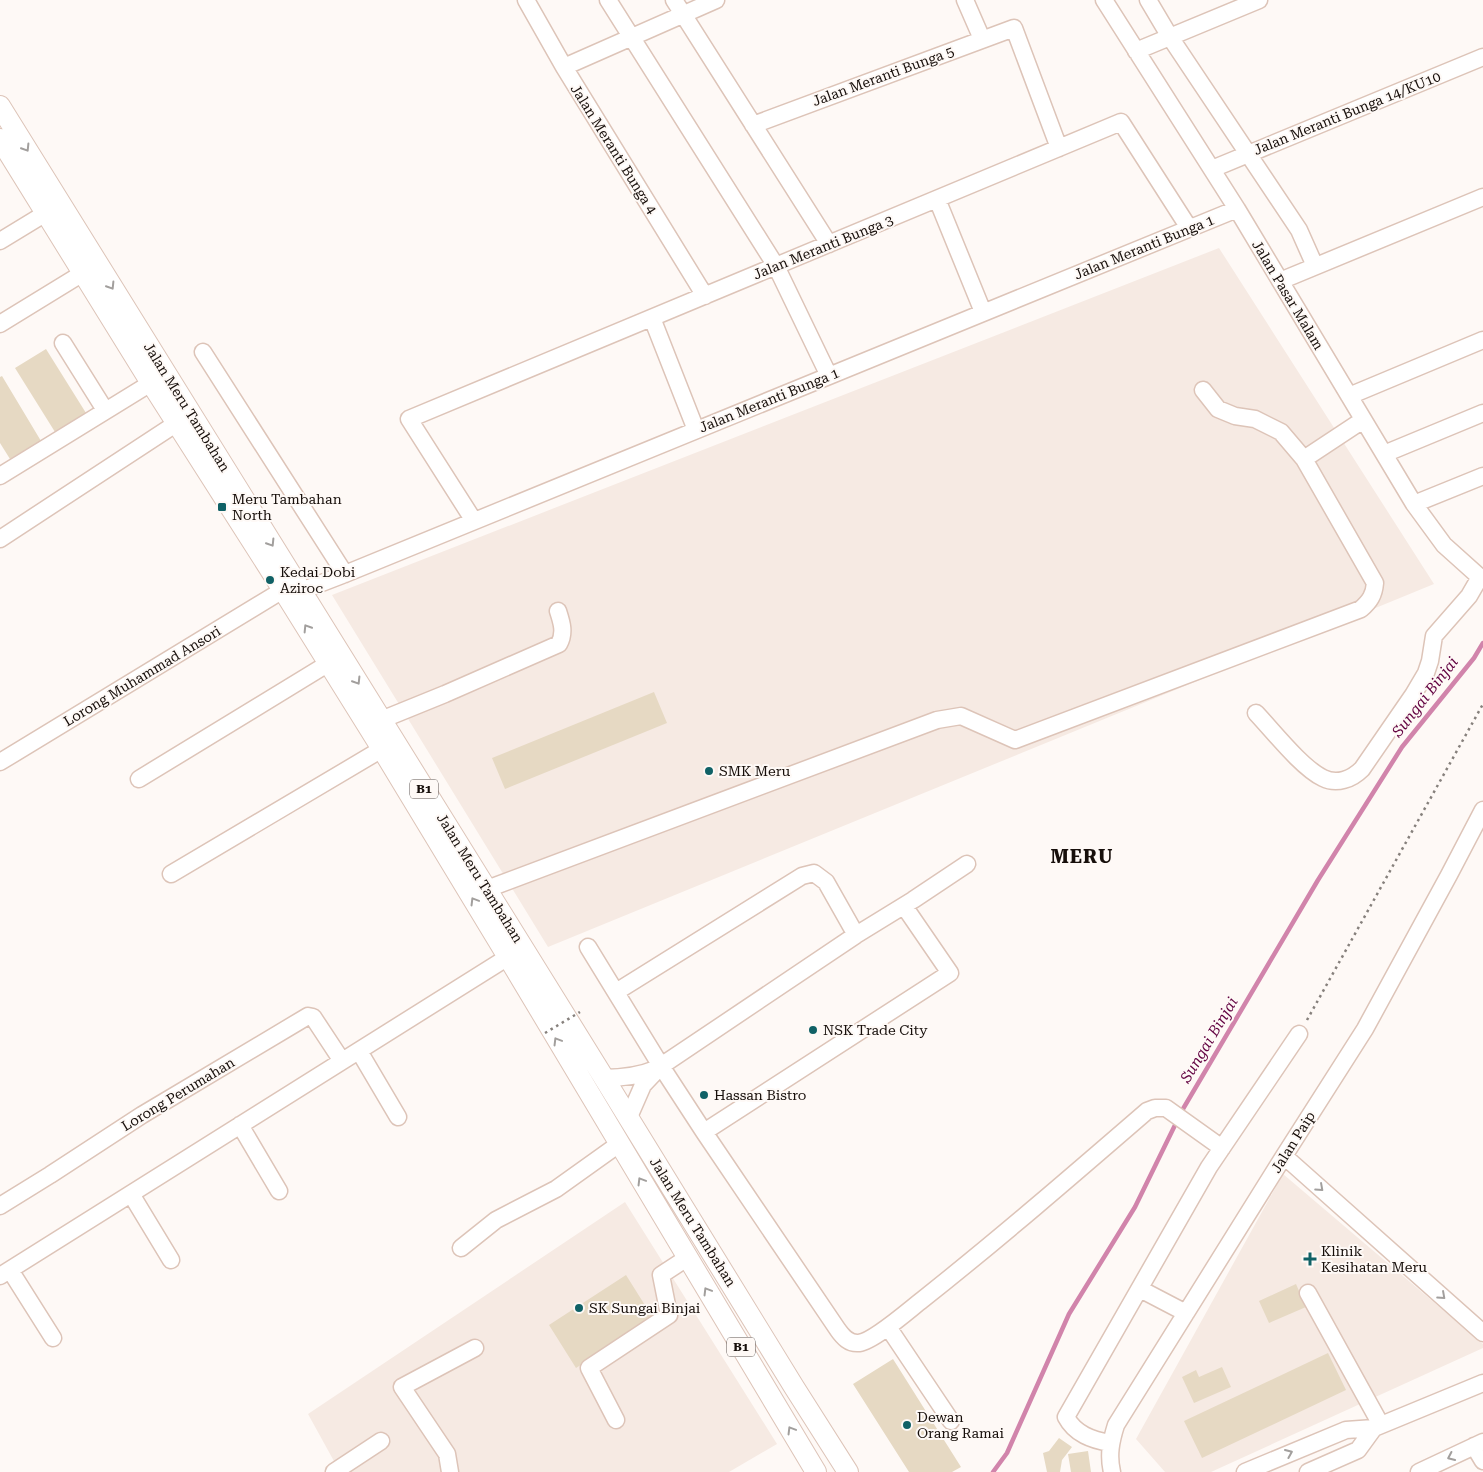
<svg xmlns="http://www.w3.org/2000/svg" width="1483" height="1472" font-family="'Roboto Serif',serif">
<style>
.built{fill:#f6eae3}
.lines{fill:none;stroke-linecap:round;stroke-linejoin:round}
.stream{stroke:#d184ab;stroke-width:4.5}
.building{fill:#e6d9c3}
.minor-casing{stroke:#ddc4b8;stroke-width:19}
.major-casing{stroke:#ddc4b8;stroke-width:22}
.path{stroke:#86807c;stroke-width:2.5;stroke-dasharray:2.5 4;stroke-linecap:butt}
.minor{stroke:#fff;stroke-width:16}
.major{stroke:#fff;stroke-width:20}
.path-bridge{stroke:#86807c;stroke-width:2.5;stroke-dasharray:2.5 4;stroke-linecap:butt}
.oneway{stroke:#a29f9d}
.poi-dot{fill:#106166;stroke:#fef9f6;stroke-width:2}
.labels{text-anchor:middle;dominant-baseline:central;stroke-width:4;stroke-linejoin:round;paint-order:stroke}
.shield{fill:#fef9f6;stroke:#5c5552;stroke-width:1}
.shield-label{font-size:12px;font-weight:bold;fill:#170f0b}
.street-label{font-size:14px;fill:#170f0b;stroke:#fef9f6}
.poi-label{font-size:14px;fill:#170f0b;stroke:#fef9f6;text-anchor:start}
.water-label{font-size:15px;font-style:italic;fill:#620241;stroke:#fef9f6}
.district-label{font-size:19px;font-weight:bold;letter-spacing:1px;fill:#170f0b;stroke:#fef9f6}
</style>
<rect width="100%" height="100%" fill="#fef9f6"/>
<!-- built -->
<path class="built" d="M1219,248L1434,584L548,947L332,595Z
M1283,1174L1483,1344V1348L1211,1472H1165L1136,1439Z
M625,1202L777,1444L729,1472H340L308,1414Z"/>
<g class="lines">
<!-- stream -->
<path class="stream" d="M1180,1114L1318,880L1402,747L1474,658L1483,643
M993,1472L1007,1453L1069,1314L1135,1207L1177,1121"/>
</g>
<!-- building -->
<path class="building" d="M46,349L86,413L55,432L15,368Z
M2,376L41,441L10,459L0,443V377Z
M654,692L667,723L505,789L492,758Z
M626,1275L653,1318L576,1368L549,1325Z
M1296,1284L1306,1307L1269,1323L1259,1301Z
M1328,1353L1346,1390L1202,1458L1184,1421Z
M893,1359L961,1467L952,1472H909L853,1384Z
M1222,1367L1231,1387L1194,1403L1182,1377L1196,1370L1199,1377Z
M1059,1438L1072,1447L1062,1460L1060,1472H1047L1043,1453L1049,1451Z
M1088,1451L1091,1472H1071L1068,1454Z"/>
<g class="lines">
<defs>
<path id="minor" d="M526,0L564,67L705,296
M608,0L776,266L829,376
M674,0L829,244
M965,0L982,39
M1104,0L1237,209L1414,504L1444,545L1483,580
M1148,0L1170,37L1299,230L1315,266
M1136,51L1259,0
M564,67L716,0
M753,125L1014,28L1059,148
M1212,169L1483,57
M937,199L983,312
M0,241L46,213
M1280,281L1483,197
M652,318L696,430
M0,324L83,273
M63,343L105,410
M203,352L345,574
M1349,396L1483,340
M1384,454L1483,413
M1304,459L1363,420
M0,476L151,383
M1414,504L1483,476
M474,521L409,419L1121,122L1189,228
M0,539L177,423
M301,591L345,574L1237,209
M1256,713C1273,731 1302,768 1323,778C1337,785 1352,779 1362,769L1413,695L1426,673L1430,661L1434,636L1469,596L1480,577
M381,720L445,694L559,644C565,633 562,623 558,611
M0,762L283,590
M139,779L329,663
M171,874L382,749
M487,889L937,720L961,716L1015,740L1361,609C1370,601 1374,595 1375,583L1304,459L1281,432L1255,419L1235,416L1218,409L1203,390
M588,947L661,1066L704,1132L838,1330C843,1337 849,1344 859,1343C874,1341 909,1310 922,1300C999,1239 1073,1175 1147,1111L1155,1108H1166L1222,1148
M616,992L802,876L814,873L826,882L856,935
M359,1051L398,1117
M604,1078C623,1078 639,1076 656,1069
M629,1117L643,1085L661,1066L856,935L913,900L967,864
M240,1125L279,1191
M704,1132L950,973L904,906
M1284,1156L1483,1333
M131,1194L171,1260
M0,1206L50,1175L142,1115L308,1016L313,1017L342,1061
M461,1248L496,1220L556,1189L619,1144
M10,1270L53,1338
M0,1276L508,957
M1140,1289L1186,1313
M1308,1293L1381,1425
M888,1327L951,1421
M616,1420L589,1368L669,1315L661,1275L687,1258
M1110,1443C1092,1440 1075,1434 1066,1417L1209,1167L1299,1034
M1474,1446L1483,1461
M334,1472L381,1441
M450,1472L447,1454L402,1387L475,1348
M1112,1472C1108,1455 1111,1441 1116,1425L1284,1156L1365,1029L1449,875L1483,810
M1245,1472L1346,1430L1374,1428L1483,1383
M1308,1472L1358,1450L1374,1428
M1419,1472L1483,1442"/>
<path id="major" d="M0,106L604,1078L794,1387L848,1472
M0,139L151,383L283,590L382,749L508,957L816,1472"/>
</defs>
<!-- minor casing -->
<use href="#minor" class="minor-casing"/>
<!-- major casing -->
<use href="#major" class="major-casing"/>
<!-- path -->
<path class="path" d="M1307,1020L1483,704"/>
<!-- minor -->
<use href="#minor" class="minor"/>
<!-- major -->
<use href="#major" class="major"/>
<!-- path-bridge -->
<path class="path-bridge" d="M545,1033L580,1012"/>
</g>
<!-- one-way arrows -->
<defs><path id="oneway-chevron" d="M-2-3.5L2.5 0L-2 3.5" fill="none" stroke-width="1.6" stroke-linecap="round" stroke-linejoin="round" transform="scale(1.25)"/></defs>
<g class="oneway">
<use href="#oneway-chevron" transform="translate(26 148) rotate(58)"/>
<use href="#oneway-chevron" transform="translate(111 286) rotate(58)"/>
<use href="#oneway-chevron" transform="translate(271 543) rotate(58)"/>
<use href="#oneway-chevron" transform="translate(307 628) rotate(-122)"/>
<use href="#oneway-chevron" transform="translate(357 681) rotate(58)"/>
<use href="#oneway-chevron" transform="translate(474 901) rotate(-121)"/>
<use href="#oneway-chevron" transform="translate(557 1041) rotate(-121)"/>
<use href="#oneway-chevron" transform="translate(641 1181) rotate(-121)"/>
<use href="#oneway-chevron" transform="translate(1320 1188) rotate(42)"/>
<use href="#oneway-chevron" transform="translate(707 1291) rotate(-121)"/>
<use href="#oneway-chevron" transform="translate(1442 1296) rotate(42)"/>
<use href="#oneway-chevron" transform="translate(791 1430) rotate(-121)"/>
<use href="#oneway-chevron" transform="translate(1289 1453) rotate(-23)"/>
<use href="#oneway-chevron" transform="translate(1451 1457) rotate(155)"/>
</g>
<!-- markers -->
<g class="poi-dot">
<rect x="217" y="502" width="10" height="10" rx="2.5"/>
<circle cx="270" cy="580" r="5"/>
<circle cx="709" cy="771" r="5"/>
<circle cx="813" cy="1030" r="5"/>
<circle cx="704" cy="1095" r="5"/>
<path d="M1307.5 1251.5h5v5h5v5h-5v5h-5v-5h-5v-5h5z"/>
<circle cx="579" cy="1308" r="5"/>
<circle cx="907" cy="1425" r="5"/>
</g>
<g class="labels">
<!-- shield labels -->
<g class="shield">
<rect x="410" y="779.5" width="28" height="19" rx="4"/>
<rect x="727" y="1337.5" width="28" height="19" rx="4"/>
</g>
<g class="shield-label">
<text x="424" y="789">B1</text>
<text x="741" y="1347">B1</text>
</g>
<!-- street labels -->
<g class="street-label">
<text transform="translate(883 76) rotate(-20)">Jalan Meranti Bunga 5</text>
<text transform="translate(1347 113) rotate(-22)">Jalan Meranti Bunga 14/KU10</text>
<text transform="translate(614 149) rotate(58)">Jalan Meranti Bunga 4</text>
<text transform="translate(823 247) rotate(-22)">Jalan Meranti Bunga 3</text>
<text transform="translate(1144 247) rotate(-22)">Jalan Meranti Bunga 1</text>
<text transform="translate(1288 295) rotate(59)">Jalan Pasar Malam</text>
<text transform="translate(769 400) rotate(-22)">Jalan Meranti Bunga 1</text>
<text transform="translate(187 407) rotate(58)">Jalan Meru Tambahan</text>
<text transform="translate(142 676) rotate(-31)">Lorong Muhammad Ansori</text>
<text transform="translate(480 878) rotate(58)">Jalan Meru Tambahan</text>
<text transform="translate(178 1094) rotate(-31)">Lorong Perumahan</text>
<text transform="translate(1293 1142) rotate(-58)">Jalan Paip</text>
<text transform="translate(693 1222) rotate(58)">Jalan Meru Tambahan</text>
</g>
<!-- poi labels -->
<g class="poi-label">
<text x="232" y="499">Meru Tambahan<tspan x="232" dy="16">North</tspan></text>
<text x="280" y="572">Kedai Dobi<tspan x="280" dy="16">Aziroc</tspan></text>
<text x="719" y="771">SMK Meru</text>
<text x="823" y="1030">NSK Trade City</text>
<text x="714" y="1095">Hassan Bistro</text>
<text x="1321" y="1251">Klinik<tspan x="1321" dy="16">Kesihatan Meru</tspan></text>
<text x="589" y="1308">SK Sungai Binjai</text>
<text x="917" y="1417">Dewan<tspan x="917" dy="16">Orang Ramai</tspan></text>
</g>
<!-- water labels -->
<g class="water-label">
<text transform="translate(1425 697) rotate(-52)">Sungai Binjai</text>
<text transform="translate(1209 1040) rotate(-59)">Sungai Binjai</text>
</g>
<!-- district labels -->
<g class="district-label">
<text x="1082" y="856">MERU</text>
</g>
</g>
</svg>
